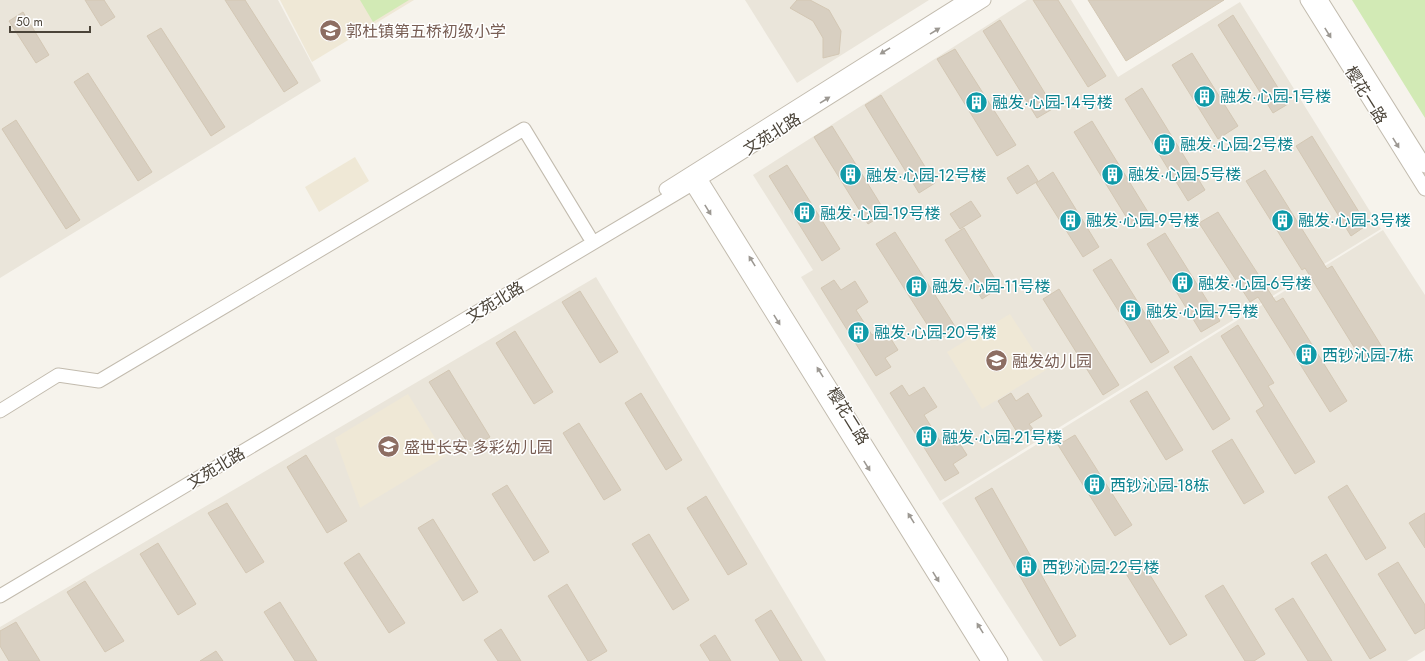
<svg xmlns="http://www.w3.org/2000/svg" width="1425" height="661" font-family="Jost,'Noto Sans SC',sans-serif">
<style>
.residential{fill:#eae5da}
.education{fill:#efe8d6}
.green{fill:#d2eab5}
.building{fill:#d8cfc1;stroke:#d3c7b4}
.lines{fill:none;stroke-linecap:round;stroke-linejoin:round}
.minor-casing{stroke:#c2bbae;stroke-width:15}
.minor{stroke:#fff;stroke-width:13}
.oneway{fill:#9c9892}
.labels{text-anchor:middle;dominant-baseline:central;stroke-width:3;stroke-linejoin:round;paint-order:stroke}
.education-label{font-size:16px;fill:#785e54;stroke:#fff;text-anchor:start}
.street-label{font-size:16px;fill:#4b4439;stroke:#fff}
.culture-label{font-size:16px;fill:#0d838f;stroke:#fff;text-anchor:start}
</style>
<rect width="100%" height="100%" fill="#f6f3ec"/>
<!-- residential -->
<path class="residential" d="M0,0H278L321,81L0,278Z
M745,0H929L797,83Z
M1027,0H1071L1118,77L1240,2L1381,229L940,501L801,277L813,270L753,175Z
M1383,230L1425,295V650L1407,661H1043L942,503Z
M596,277L826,661H0V627Z"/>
<!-- education -->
<path class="education" d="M280,0H414L312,62Z
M355,157L369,181L319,212L305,187Z
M1010,314L1046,370L982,409L947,352Z
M408,394L446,456L360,508L335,438Z"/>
<!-- green -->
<path class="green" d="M360,0H409L373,22Z
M1352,0H1425V118Z"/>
<!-- building -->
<path class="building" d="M85,0H104L115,17L101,26Z
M225,0H245L298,83L284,92Z
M797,0H810L829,10L841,31L839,54L823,58V38L813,21L790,8Z
M1033,0H1058L1106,76L1088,87Z
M1088,0H1224L1126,61Z
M23,12L49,55L36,63L9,21Z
M1233,15L1288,104L1273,113L1218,25Z
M1000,20L1054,108L1037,118L983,31Z
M161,28L225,127L211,136L147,36Z
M955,49L1016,145L997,156L937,59Z
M1192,53L1238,126L1218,139L1172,65Z
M88,73L152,172L138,181L74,82Z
M1142,88L1205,190L1188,201L1125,99Z
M881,95L935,183L919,193L865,105Z
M16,120L80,220L66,229L2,129Z
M1092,121L1151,217L1133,228L1074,132Z
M832,126L886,213L868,224L814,137Z
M1312,136L1367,225L1351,236L1296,146Z
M787,165L840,249L822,261L769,176Z
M1028,165L1038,181L1017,194L1007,178Z
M1265,170L1327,269L1332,266L1382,347L1362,360L1305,268L1302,270L1246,181Z
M1053,172L1099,247L1083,257L1036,183Z
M971,201L981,216L960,229L950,214Z
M1218,212L1276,302L1283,298L1347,401L1330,412L1258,297L1250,302L1199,223Z
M964,228L1000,287L982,299L945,240Z
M895,232L956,328L937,340L876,244Z
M1165,233L1220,321L1201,332L1147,244Z
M1111,259L1169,352L1151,363L1093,270Z
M834,280L841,290L855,281L868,302L856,310L872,335L884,328L898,350L885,358L891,367L876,376L821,288Z
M1059,289L1119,385L1103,395L1043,299Z
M580,291L618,352L600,363L562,302Z
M1238,325L1274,383L1268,386L1315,462L1295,474L1256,411L1264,406L1221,336Z
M515,331L553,392L534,404L496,343Z
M1191,356L1230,419L1213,430L1174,367Z
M449,370L490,437L471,448L429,382Z
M902,385L909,396L924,387L937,407L924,415L940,441L953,433L967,455L953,464L959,473L945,481L890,393Z
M1147,391L1183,450L1166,460L1130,401Z
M641,393L682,460L666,470L625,403Z
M1011,393L1016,401L1028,393L1042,416L1029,424L1033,429L1020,437L998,401Z
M579,423L621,490L604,500L563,433Z
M1075,435L1132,525L1115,536L1058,445Z
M1232,439L1264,492L1244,504L1212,451Z
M306,455L347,521L327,533L287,467Z
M507,485L549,552L534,561L492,494Z
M1347,485L1386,548L1366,560L1328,497Z
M992,488L1076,636L1060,646L975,498Z
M706,496L747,564L728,575L687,508Z
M227,503L264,562L246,573L208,513Z
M1425,513V548L1409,523Z
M433,519L478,592L463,601L418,528Z
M649,534L689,600L673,610L632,544Z
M158,543L196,604L178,615L140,554Z
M359,553L405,623L389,633L344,563Z
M1326,554L1386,650L1370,659L1311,563Z
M1142,562L1187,635L1170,645L1125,572Z
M1398,562L1425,605V628L1415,634L1378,574Z
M85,581L124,641L105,652L67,592Z
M567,584L607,651L590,661H588L548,596Z
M1223,585L1265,654L1254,661H1245L1205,596Z
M1293,598L1332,661H1308L1275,609Z
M280,602L317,661H295L264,612Z
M771,610L802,661H780L755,620Z
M16,622L40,661H9L0,646V631Z
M501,629L521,661H498L484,640Z
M715,635L731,661H710L700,645Z
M216,651L223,661H200Z"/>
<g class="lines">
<defs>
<path id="minor" d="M1307,0L1425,189
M1321,0L1425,166
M696,172L1001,661
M688,178L988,661
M666,189L966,0
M0,411L58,375L99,381L524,129L589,236
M0,596L692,184L984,0"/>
</defs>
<!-- minor casing -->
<use href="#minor" class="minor-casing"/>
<!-- minor -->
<use href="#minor" class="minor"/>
</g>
<!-- one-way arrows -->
<defs><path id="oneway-solid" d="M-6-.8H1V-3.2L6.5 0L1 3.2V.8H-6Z"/></defs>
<g class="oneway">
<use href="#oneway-solid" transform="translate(935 31) rotate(-32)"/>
<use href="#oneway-solid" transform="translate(1328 33) rotate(58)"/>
<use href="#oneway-solid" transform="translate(885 51) rotate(148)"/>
<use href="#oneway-solid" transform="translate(825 100) rotate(-32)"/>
<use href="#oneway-solid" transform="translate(1396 143) rotate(58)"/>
<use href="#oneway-solid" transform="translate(708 210) rotate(58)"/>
<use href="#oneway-solid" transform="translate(752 261) rotate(-122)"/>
<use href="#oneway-solid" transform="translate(777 320) rotate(58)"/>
<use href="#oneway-solid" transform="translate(820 372) rotate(-122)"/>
<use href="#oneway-solid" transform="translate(867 466) rotate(58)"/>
<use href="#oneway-solid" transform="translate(911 518) rotate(-122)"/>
<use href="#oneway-solid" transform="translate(936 577) rotate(58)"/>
<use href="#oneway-solid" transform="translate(980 628) rotate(-122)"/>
</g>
<!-- icons -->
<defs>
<symbol id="school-disc" viewBox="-11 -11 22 22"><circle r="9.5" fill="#8d6e63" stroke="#fff"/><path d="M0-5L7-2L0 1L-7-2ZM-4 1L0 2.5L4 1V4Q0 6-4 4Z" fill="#fff"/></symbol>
<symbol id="building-disc" viewBox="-11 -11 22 22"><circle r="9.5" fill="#0f9aa8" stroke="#fff"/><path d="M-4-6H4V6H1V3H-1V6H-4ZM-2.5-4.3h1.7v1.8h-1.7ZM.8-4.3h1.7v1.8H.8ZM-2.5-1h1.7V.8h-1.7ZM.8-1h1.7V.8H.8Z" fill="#fff"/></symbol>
</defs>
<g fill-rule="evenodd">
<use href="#school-disc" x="318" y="18" width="25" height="25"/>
<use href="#building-disc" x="1192" y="84" width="25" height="25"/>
<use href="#building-disc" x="964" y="90" width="25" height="25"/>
<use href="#building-disc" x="1152" y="132" width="25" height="25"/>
<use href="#building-disc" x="1100" y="162" width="25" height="25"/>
<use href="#building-disc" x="838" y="162" width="25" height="25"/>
<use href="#building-disc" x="792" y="200" width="25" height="25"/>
<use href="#building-disc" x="1058" y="208" width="25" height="25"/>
<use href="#building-disc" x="1270" y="208" width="25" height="25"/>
<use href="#building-disc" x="1170" y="270" width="25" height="25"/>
<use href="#building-disc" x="904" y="274" width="25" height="25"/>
<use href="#building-disc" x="1118" y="298" width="25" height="25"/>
<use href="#building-disc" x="846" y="320" width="25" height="25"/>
<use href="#building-disc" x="1294" y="342" width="25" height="25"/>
<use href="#school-disc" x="984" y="348" width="25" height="25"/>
<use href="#building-disc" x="914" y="424" width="25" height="25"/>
<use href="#school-disc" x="376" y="434" width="25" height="25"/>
<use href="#building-disc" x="1082" y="472" width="25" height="25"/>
<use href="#building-disc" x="1014" y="554" width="25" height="25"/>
</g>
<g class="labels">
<!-- education labels -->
<g class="education-label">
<text x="346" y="31">郭杜镇第五桥初级小学</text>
<text x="1012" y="361">融发幼儿园</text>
<text x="404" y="447">盛世长安·多彩幼儿园</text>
</g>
<!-- street labels -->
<g class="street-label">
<text transform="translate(1366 95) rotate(58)">樱花一路</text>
<text transform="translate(772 134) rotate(-32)">文苑北路</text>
<text transform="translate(495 302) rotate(-31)">文苑北路</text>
<text transform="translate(848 416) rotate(58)">樱花二路</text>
<text transform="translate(216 468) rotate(-31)">文苑北路</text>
</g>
<!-- culture labels -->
<g class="culture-label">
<text x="1220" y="96">融发·心园-1号楼</text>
<text x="992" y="102">融发·心园-14号楼</text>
<text x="1180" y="144">融发·心园-2号楼</text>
<text x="1128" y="174">融发·心园-5号楼</text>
<text x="866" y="175">融发·心园-12号楼</text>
<text x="820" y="213">融发·心园-19号楼</text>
<text x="1086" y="220">融发·心园-9号楼</text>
<text x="1298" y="220">融发·心园-3号楼</text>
<text x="1198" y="283">融发·心园-6号楼</text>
<text x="932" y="286">融发·心园-11号楼</text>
<text x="1146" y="311">融发·心园-7号楼</text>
<text x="874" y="332">融发·心园-20号楼</text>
<text x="1322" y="355">西钞沁园-7栋</text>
<text x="942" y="437">融发·心园-21号楼</text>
<text x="1110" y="485">西钞沁园-18栋</text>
<text x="1042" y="567">西钞沁园-22号楼</text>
</g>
</g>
<!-- scale -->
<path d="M10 26v6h80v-6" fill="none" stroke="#4b4439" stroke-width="2"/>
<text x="16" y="26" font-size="12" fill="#4b4439" stroke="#ffffff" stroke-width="3" paint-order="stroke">50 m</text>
</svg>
